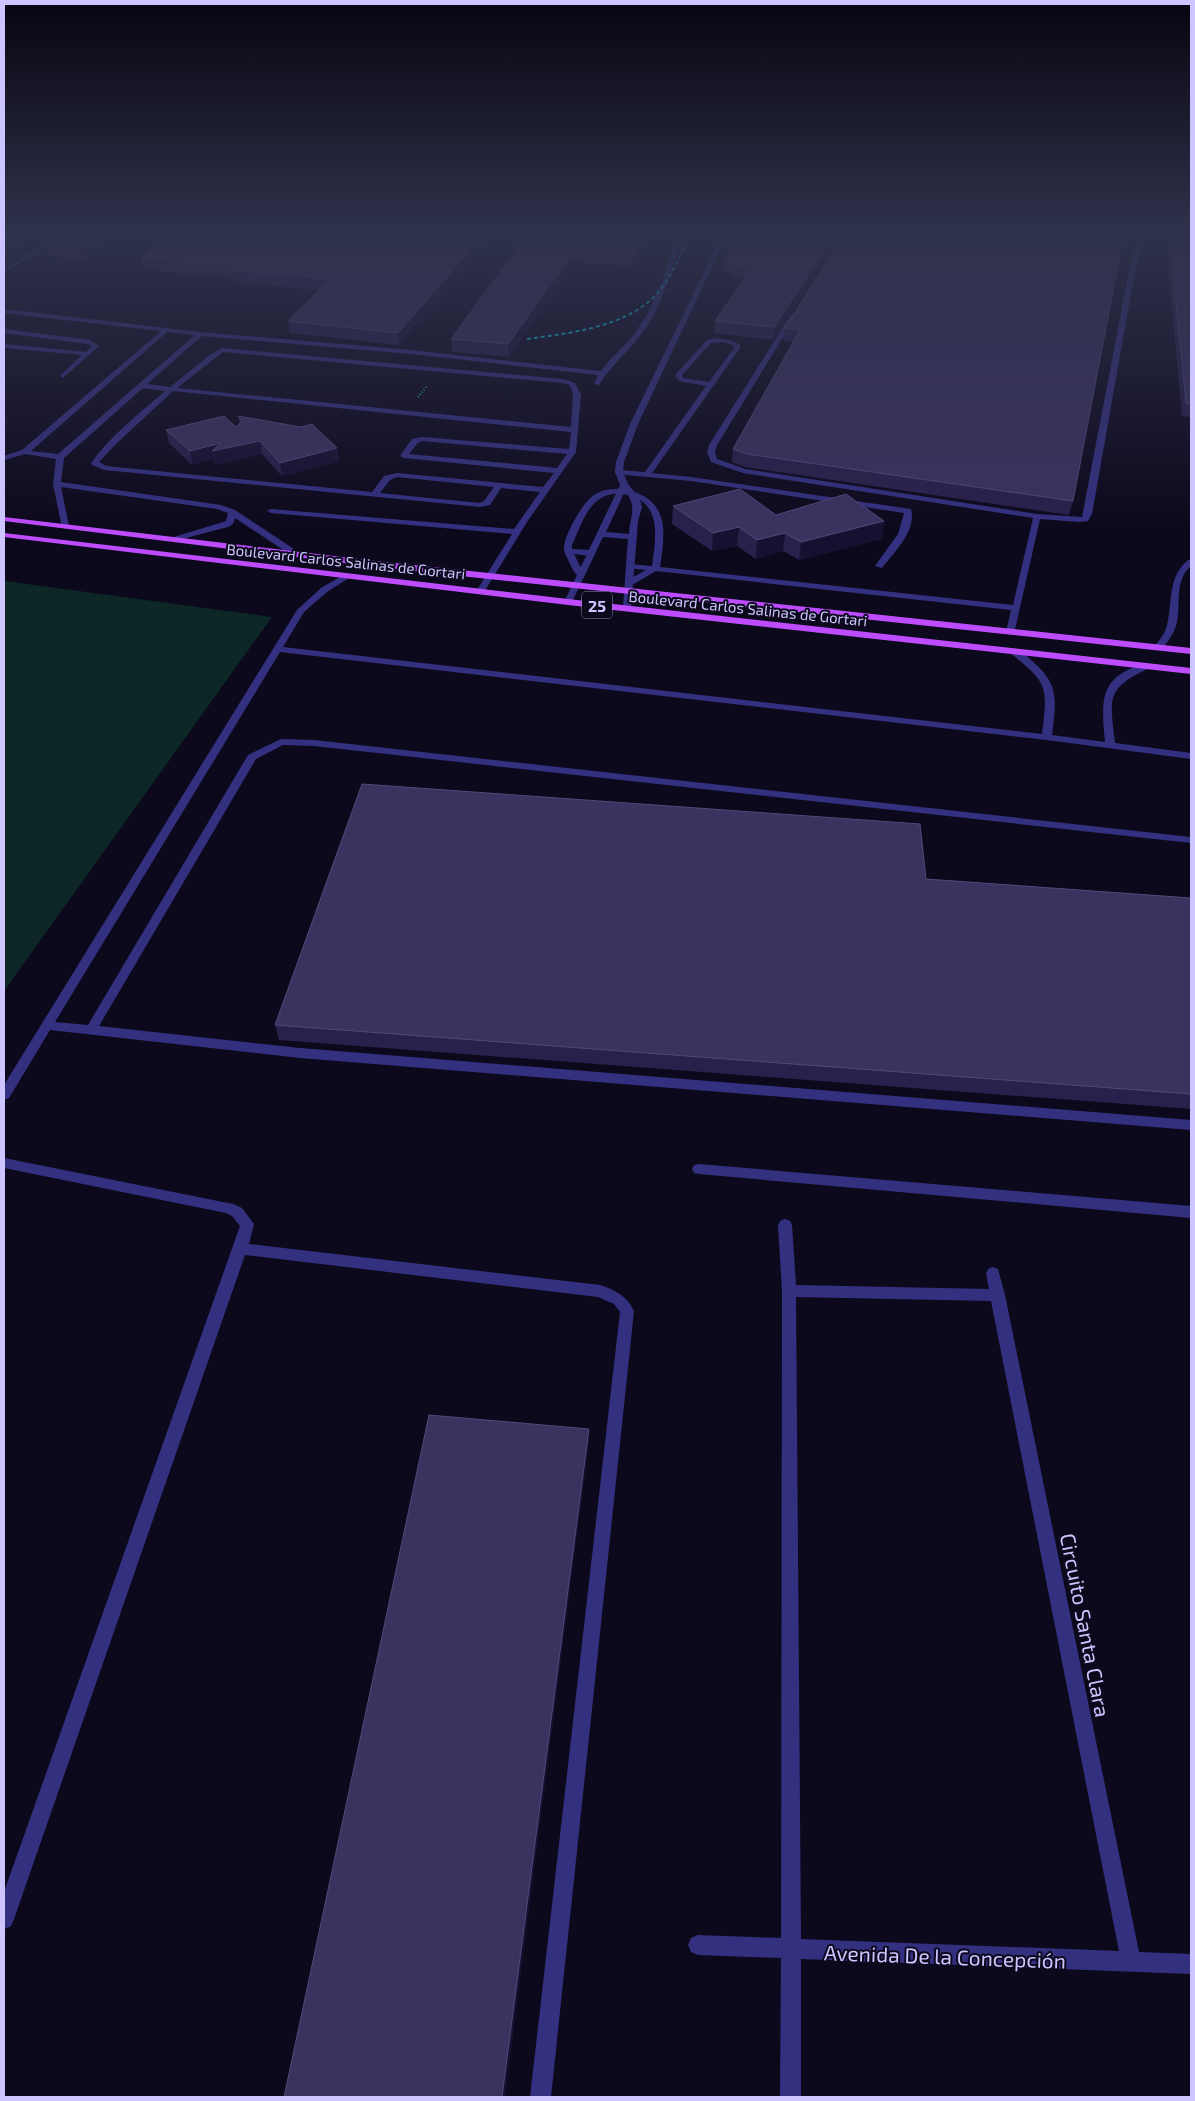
<svg xmlns="http://www.w3.org/2000/svg" width="1195" height="2101" font-family="'Exo 2',sans-serif">
<style>
.green{fill:#0c2726}
.lines{fill:none;stroke-linecap:round;stroke-linejoin:round}
.path{stroke:#22b7af;stroke-width:2;stroke-dasharray:1 2;stroke-linecap:butt}
.service{fill:#343080;fill-rule:evenodd}
.minor{fill:#343080;fill-rule:evenodd}
.primary{fill:#be4cff;fill-rule:evenodd}
.rail{stroke:#00d6f0;stroke-width:2;stroke-dasharray:4 3;stroke-linecap:butt}
.wall{fill:#29204c}
.shaded-wall{fill:#171031}
.building{fill:#3b3260;stroke:#524979}
.labels{text-anchor:middle;dominant-baseline:central;stroke-width:4;stroke-linejoin:round;paint-order:stroke}
.far-street-label{font-size:15px;fill:#ccc5ff;stroke:#0d091d}
.shield{fill:#0d091d;stroke:#938dbb;stroke-width:1}
.shield-label{font-size:16px;font-weight:bold;fill:#ccc5ff}
.near-street-label{font-size:21px;fill:#ccc5ff;stroke:#0d091d}
</style>
<rect width="100%" height="100%" fill="#0d091d"/>
<!-- green -->
<path class="green" d="M4,233H40L5,254Z
M4,581L272,617L4,991Z"/>
<g class="lines">
<!-- path -->
<path class="path" d="M418,397L427,386"/>
<!-- service -->
<path class="service" d="M12,233H19L4,242V238Z
M61,233H68L4,273V269Z
M677,233H683C673,266 665,300 645,329C631,350 612,363 599,385L594,384L598,375L411,354L202,336L147,384L170,387L211,354L222,348L563,379L575,383L581,395L576,452L527,522L484,592L477,590L512,534L271,513L267,511L271,509L514,529L540,492L501,488L490,505L480,507L104,470L92,465L91,463C111,435 140,413 165,391L143,388L64,458L61,482L221,505L235,510L297,551V555H291L235,518L233,524L228,527L174,541V537L226,521L228,513L217,509L61,487L69,526L62,528L53,484L56,459L25,454L4,460V456L22,450L161,331L4,313V309L200,332L411,350L601,371C611,356 627,345 637,330C658,302 667,266 677,233ZM167,332L195,335L58,454L31,451ZM223,352L562,383L570,385L573,395L571,427L177,388ZM173,391L571,432L569,449L422,437L412,439L400,456L404,458L554,473L543,487L397,473L384,476L372,492L106,466L99,462L117,443ZM422,441L567,454L557,468L409,454L418,443ZM397,477L494,487L484,501L480,503L380,493L390,480Z
M1139,233H1145L1135,271L1092,514L1088,521L1079,522L1040,519L1014,634L1006,632L1011,610L656,571L632,585H626V581L646,570L627,568V564L652,566C656,537 663,499 622,494C613,493 604,495 597,501C584,512 579,530 572,545V549L590,550L594,553L590,556L574,554L584,574L580,577C574,574 572,567 569,562C567,557 564,553 564,548C564,535 583,502 594,495C604,488 619,488 631,491C670,502 665,534 660,567L1013,605L1033,518L743,473L711,462L707,452L709,445L790,316L793,314L796,316L717,445L715,452L717,459L745,469L1037,514L1082,517L1129,271Z
M4,329L90,340L99,346L63,378L61,377V375L82,355L4,348V344L86,352L92,346L88,344L4,333Z
M716,338L733,341L740,345V348L652,473L691,477L911,509C917,530 894,553 882,568L875,566L898,534L904,513L691,481L616,474L615,472L619,470L645,472L706,386L679,381L675,375L707,340ZM724,342L734,346V348L709,382L683,378L682,375L711,343Z
M1188,560H1191V566C1173,581 1182,606 1176,626C1173,635 1167,643 1161,650H1155L1153,648C1159,641 1165,634 1167,625C1173,601 1167,578 1188,560Z
M345,574L352,576L327,592L304,612L283,647L1042,734C1048,687 1048,682 1010,653L1008,651L1013,648C1020,650 1027,656 1032,661C1060,684 1056,702 1052,735L1105,742C1101,699 1099,676 1147,663L1152,666L1150,668C1105,688 1110,698 1115,743L1191,753V759L1047,740L280,652L55,1022L88,1025L248,755L281,739L314,740L1191,837V843L314,746L283,745L256,759L99,1026L300,1048L1191,1120V1130L300,1058L50,1030L9,1098L4,1100V1085L297,610L321,588Z
M4,1158L233,1204L242,1208L254,1224L249,1244L600,1285C615,1290 627,1296 634,1311L551,2097H530L620,1312L614,1304L598,1297L245,1255L14,1919L11,1926L4,1929V1892L240,1226L232,1216L226,1213L4,1168Z"/>
<!-- minor -->
<path class="minor" d="M731,233H737L733,240L723,244L638,424L624,462L623,472L628,484L640,499L642,507L638,521L631,608L627,611L623,608L628,539L603,537L572,602L565,604L564,602L620,485L615,472L616,462L630,424L718,243L729,238ZM625,491C638,507 630,515 629,534L606,532Z
M699,1164L1191,1206V1218L699,1174L694,1173L692,1169L694,1165Z
M785,1219L790,1221L792,1225L796,1285L989,1289L986,1273L988,1269L993,1267L998,1269L1005,1295L1139,1952L1191,1954V1974L801,1959V2097H780L781,1958L698,1955L691,1952L688,1945L691,1938L698,1935L781,1938L782,1291L778,1225L780,1221ZM796,1297L991,1301L1119,1951L801,1939Z"/>
<!-- primary -->
<path class="primary" d="M4,517L376,561L1191,648V654L376,567L4,521Z
M4,533L568,599L1191,668V674L568,605L4,537Z"/>
<!-- rail -->
<path class="rail" d="M527,339C570,333 630,327 659,291C673,274 681,252 691,233"/>
</g>
<!-- wall -->
<path class="wall" d="M59,233H119L85,259L46,256L43,245Z
M496,233L399,345L290,333L288,321L320,290L234,282L233,277L144,270L142,258Z
M529,233H653L633,266L575,262L509,357L452,352L451,339Z
M738,233H841L773,340L714,333L715,321L745,279L730,277L731,273L723,272L724,261L730,252L731,242Z
M845,233L1073,501L1069,515L745,467L732,462L733,449L793,342L784,341L785,328Z
M1170,243L1191,245V417L1182,416L1167,255Z
M238,416L337,448L339,461L282,476L262,454L215,465L214,459L192,465L169,443L166,430L236,427L240,424Z
M673,506L776,515L884,521L881,539L799,560L783,551L756,559L737,546L712,551L672,524Z
M926,879L1191,898V1109L279,1040L275,1025Z"/>
<!-- shaded-wall -->
<path class="shaded-wall" d="M101,233H119L85,259L82,247Z
M485,233H496L399,345L398,333Z
M646,233H653L633,266V254Z
M835,233H841L773,340L774,327Z
M575,250V262L509,357L508,344Z
M4,408L8,423L4,424Z
M260,441L262,454L215,465L214,459L192,465L190,451L221,443Z
M337,448L339,461L282,476L280,463Z
M884,521L881,539L799,560L801,542Z
M739,527L737,546L712,551L713,533Z
M785,533L783,551L756,559L757,540Z
M589,1429V1442L505,2097H502Z"/>
<!-- building -->
<path class="building" d="M59,233H101L82,247L43,245Z
M173,233H485L398,333L288,321L331,279L232,270L238,265L142,258Z
M529,233H646L633,254L575,250L508,344L451,339Z
M738,233H835L774,327L715,321L752,268L731,265L735,262L724,261L737,243L731,242Z
M845,233H1124L1073,501L747,454L733,449L800,330L785,328Z
M1170,243L1191,245V404L1186,403Z
M224,416L236,427L242,421L238,416L301,427L312,424L337,448L280,463L260,441L212,451L221,443L190,451L166,430Z
M740,489L776,515L846,494L884,521L801,542L785,533L757,540L739,527L713,533L673,506Z
M362,784L920,824L926,879L1191,898V1094L275,1025Z
M429,1415L589,1429L502,2097H284Z"/>
<!-- sky -->
<linearGradient id="sky" x2="0" y2="1"><stop stop-color="#070510"/><stop offset="0.44" stop-color="#2f324c"/><stop offset="1" stop-color="#2f324c" stop-opacity="0"/></linearGradient>
<rect width="1195" height="527" fill="url(#sky)"/>
<g class="labels">
<!-- far-street labels -->
<g class="far-street-label">
<text transform="translate(346 561) rotate(6)">Boulevard Carlos Salinas de Gortari</text>
<text transform="translate(748 608) rotate(6)">Boulevard Carlos Salinas de Gortari</text>
</g>
<!-- shield labels -->
<rect class="shield" x="582" y="591.5" width="30" height="27" rx="4"/>
<g class="shield-label">
<text x="597" y="605">25</text>
</g>
<!-- near-street labels -->
<g class="near-street-label">
<text transform="translate(1086 1625) rotate(79)">Circuito Santa Clara</text>
<text transform="translate(945 1956) rotate(2)">Avenida De la Concepción</text>
</g>
</g>
<!-- border -->
<rect width="1195" height="2101" fill="none" stroke="#ccc5ff" stroke-width="10"/>
</svg>
